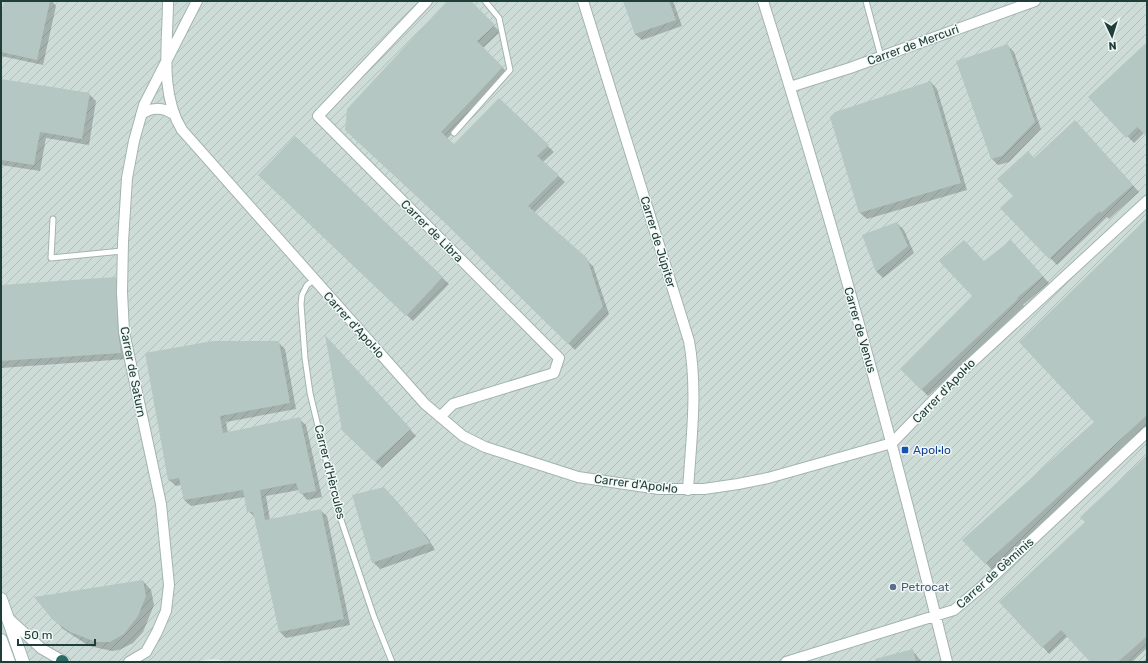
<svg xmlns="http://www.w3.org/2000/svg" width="1148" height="663" font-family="Rubik,sans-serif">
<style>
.industrial{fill:url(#industrial-furrows)}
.shadow{fill:#0003}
.building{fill:#b5c7c2}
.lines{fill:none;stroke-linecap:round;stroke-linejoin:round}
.lane-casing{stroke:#a3b4b0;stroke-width:7}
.street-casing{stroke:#a3b4b0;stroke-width:12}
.secondary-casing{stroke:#9eb8b2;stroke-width:14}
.highway-casing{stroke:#c1c9c8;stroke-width:14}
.lane{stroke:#fff;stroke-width:5}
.street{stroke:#fff;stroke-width:10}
.secondary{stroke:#fff;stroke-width:12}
.highway{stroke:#2a6b66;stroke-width:12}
.transit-dot{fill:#1a4fb4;stroke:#f1f8f6;stroke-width:1.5}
.service-dot{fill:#5c6f8a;stroke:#f1f8f6;stroke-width:1.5}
.labels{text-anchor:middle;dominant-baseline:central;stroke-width:3;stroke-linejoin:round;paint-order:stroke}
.street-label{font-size:12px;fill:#203e39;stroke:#f1f8f6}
.transit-label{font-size:12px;fill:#164399;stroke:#f1f8f6;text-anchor:start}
.service-label{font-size:12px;fill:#4e5e75;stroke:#f1f8f6;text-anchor:start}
</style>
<defs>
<pattern id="industrial-furrows" width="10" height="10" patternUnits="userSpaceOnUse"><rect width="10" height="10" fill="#cedcd8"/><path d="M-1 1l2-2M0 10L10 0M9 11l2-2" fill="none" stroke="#b1beba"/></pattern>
</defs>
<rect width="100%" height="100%" fill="#e0ece8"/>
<!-- industrial -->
<path class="industrial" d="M1,1H1147V662H231L214,659L191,662H1Z"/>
<!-- shadow -->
<path class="shadow" d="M5,1H52L56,6L43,65L1,56V20Z
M449,1H470L500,32L483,48L509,74L447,139L454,146L499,99L554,152L543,162L565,182L534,213L593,266L609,314L575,350L447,224L353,137Z
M624,1H673L682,26L642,40L635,34Z
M1147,44V135L1144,133L1134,143L1089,97Z
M1007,45L1014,52L1041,129L1009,162L998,165L992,159Z
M1,80L89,94L96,101L89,145L46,138L40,171L1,165Z
M931,82L937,89L967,190L867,219L860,213L832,117Z
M1081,128L1139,192L1109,219L1107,217L1057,265L1001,208L1014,196L1034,159Z
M295,137L449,284L413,321L260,174Z
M1147,220V428L992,570L986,563L1095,422Z
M897,223L904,230L914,253L883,278L877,272L863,235Z
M1017,248L1049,283L1023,305L1024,306L928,396L901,369L974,296L984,262Z
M115,278L122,285L127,359L1,368V286Z
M278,342L285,349L296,409L226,422L228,433L299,419L306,425L322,497L307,500L299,490L266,496L270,520L320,510L327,516L350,625L286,638L280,632L256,518L248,511L245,497L191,506L184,500L181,485L176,486L169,480L146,354Z
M331,342L416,436L382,468L342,430Z
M1147,456V648L1132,662H1091L1068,636L1049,654L1043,647L1086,522Z
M391,495L428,538L435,550L380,569L373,562Z
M143,581L151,590L154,605L143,632L133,643L119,650L112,651L89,646L63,629L54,619Z
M912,650L922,662H879Z
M1147,658V662H1143Z"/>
<!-- building -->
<path class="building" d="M4,1H50L37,60L1,52V16Z
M447,1H471L495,25L477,41L503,67L441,132L454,144L499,98L549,145L537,156L559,175L528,206L587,258L603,307L568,344L439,217L345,130L347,109Z
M623,1H669L676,20L635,34Z
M1147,42V136L1137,127L1126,138L1088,97Z
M1008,44L1035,122L1002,156L991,159L956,61Z
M1,79L90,93L82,139L40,132L34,165L1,160Z
M931,81L961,183L859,213L830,117L835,112Z
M1075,120L1133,185L1101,213L1100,211L1049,259L1000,208L1013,196L997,179L1028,151L1034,158Z
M295,136L443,277L406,316L258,175Z
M1147,218V415L985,564L962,540L1094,422L1019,342Z
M897,222L908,246L876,272L862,235Z
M964,240L984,261L1011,240L1043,276L1017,298L1018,299L921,390L900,369L972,296L939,261Z
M116,277L118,332L121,353L1,361V285Z
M325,335L411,429L375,462L342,430Z
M213,341H279L290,403L220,416L223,433L300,417L316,491L300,494L296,483L260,490L265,520L321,509L344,619L279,632L253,512H247L243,490L184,500L179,478L168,480L145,353Z
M1147,455V636L1118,662H1090L1061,630L1042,648L999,602L1085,522L1080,517Z
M384,487L421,530L430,543L372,563L352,495Z
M143,580L146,596L138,616L124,634L110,642H96L70,632L53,620L34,597Z
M913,649L916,662H876L875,659Z"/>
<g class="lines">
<defs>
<path id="lane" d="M866,1L881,57
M454,133L510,70L499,18L485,1
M53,219L51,258L122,251
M314,280L307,285L302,295L301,304L305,358L310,393L339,514L374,617L392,662"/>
<path id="street" d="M168,1C168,42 159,93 182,130L425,404L463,436L485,447L578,477L659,489H704L738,484L768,478L892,443L958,375L1147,201
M427,1L318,116L559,358L554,373L453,404L440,417
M583,1L689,341C698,390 691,441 688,490
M763,1C832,219 893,440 947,662
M790,87L850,68L1035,1
M141,115C150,107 163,107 173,114
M8,618L42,649L65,662
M129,662L146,652L157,632L166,611L169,585L161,504L124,332L122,292L123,242L127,178L134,141L144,105L197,1
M786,662L954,610L985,584L1147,432"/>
<path id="secondary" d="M1,599L23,662
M1,640L9,662"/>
<path id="highway" d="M62,661L63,662"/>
</defs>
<!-- lane casing -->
<use href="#lane" class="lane-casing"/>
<!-- street casing -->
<use href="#street" class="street-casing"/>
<!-- secondary casing -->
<use href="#secondary" class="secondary-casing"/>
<!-- highway casing -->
<use href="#highway" class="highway-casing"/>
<!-- lane -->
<use href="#lane" class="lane"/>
<!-- street -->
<use href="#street" class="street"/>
<!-- secondary -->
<use href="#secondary" class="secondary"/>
<!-- highway -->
<use href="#highway" class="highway"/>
</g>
<!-- markers -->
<rect class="transit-dot" x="901" y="446" width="8" height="8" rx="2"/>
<circle class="service-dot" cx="893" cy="587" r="4"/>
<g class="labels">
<!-- street labels -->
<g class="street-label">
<text transform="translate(913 45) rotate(-20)">Carrer de Mercuri</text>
<text transform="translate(432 231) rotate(45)">Carrer de Libra</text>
<text transform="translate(658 242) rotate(73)">Carrer de Júpiter</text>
<text transform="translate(354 325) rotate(48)">Carrer d'Apol·lo</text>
<text transform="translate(860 330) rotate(74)">Carrer de Venus</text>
<text transform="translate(133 372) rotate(79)">Carrer de Saturn</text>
<text transform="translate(944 391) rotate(-46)">Carrer d'Apol·lo</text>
<text transform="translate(330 472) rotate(76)">Carrer d'Hèrcules</text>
<text transform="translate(636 484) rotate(7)">Carrer d'Apol·lo</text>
<text transform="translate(995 573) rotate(-42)">Carrer de Gèminis</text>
</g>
<!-- transit labels -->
<g class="transit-label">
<text x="913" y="450">Apol·lo</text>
</g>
<!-- service labels -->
<g class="service-label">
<text x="901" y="587">Petrocat</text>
</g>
</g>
<!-- border -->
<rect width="1148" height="663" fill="none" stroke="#203e39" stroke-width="4"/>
<!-- north arrow -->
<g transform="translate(1112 36) rotate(176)" stroke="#f1f8f6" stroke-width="3" paint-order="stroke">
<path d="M0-3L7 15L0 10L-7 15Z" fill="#203e39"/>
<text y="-6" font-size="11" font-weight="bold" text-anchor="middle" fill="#203e39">N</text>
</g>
<!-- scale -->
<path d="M18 639v6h77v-6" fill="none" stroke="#203e39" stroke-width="2"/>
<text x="24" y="639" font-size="12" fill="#203e39" stroke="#f1f8f6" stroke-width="3" paint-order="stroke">50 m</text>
</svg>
